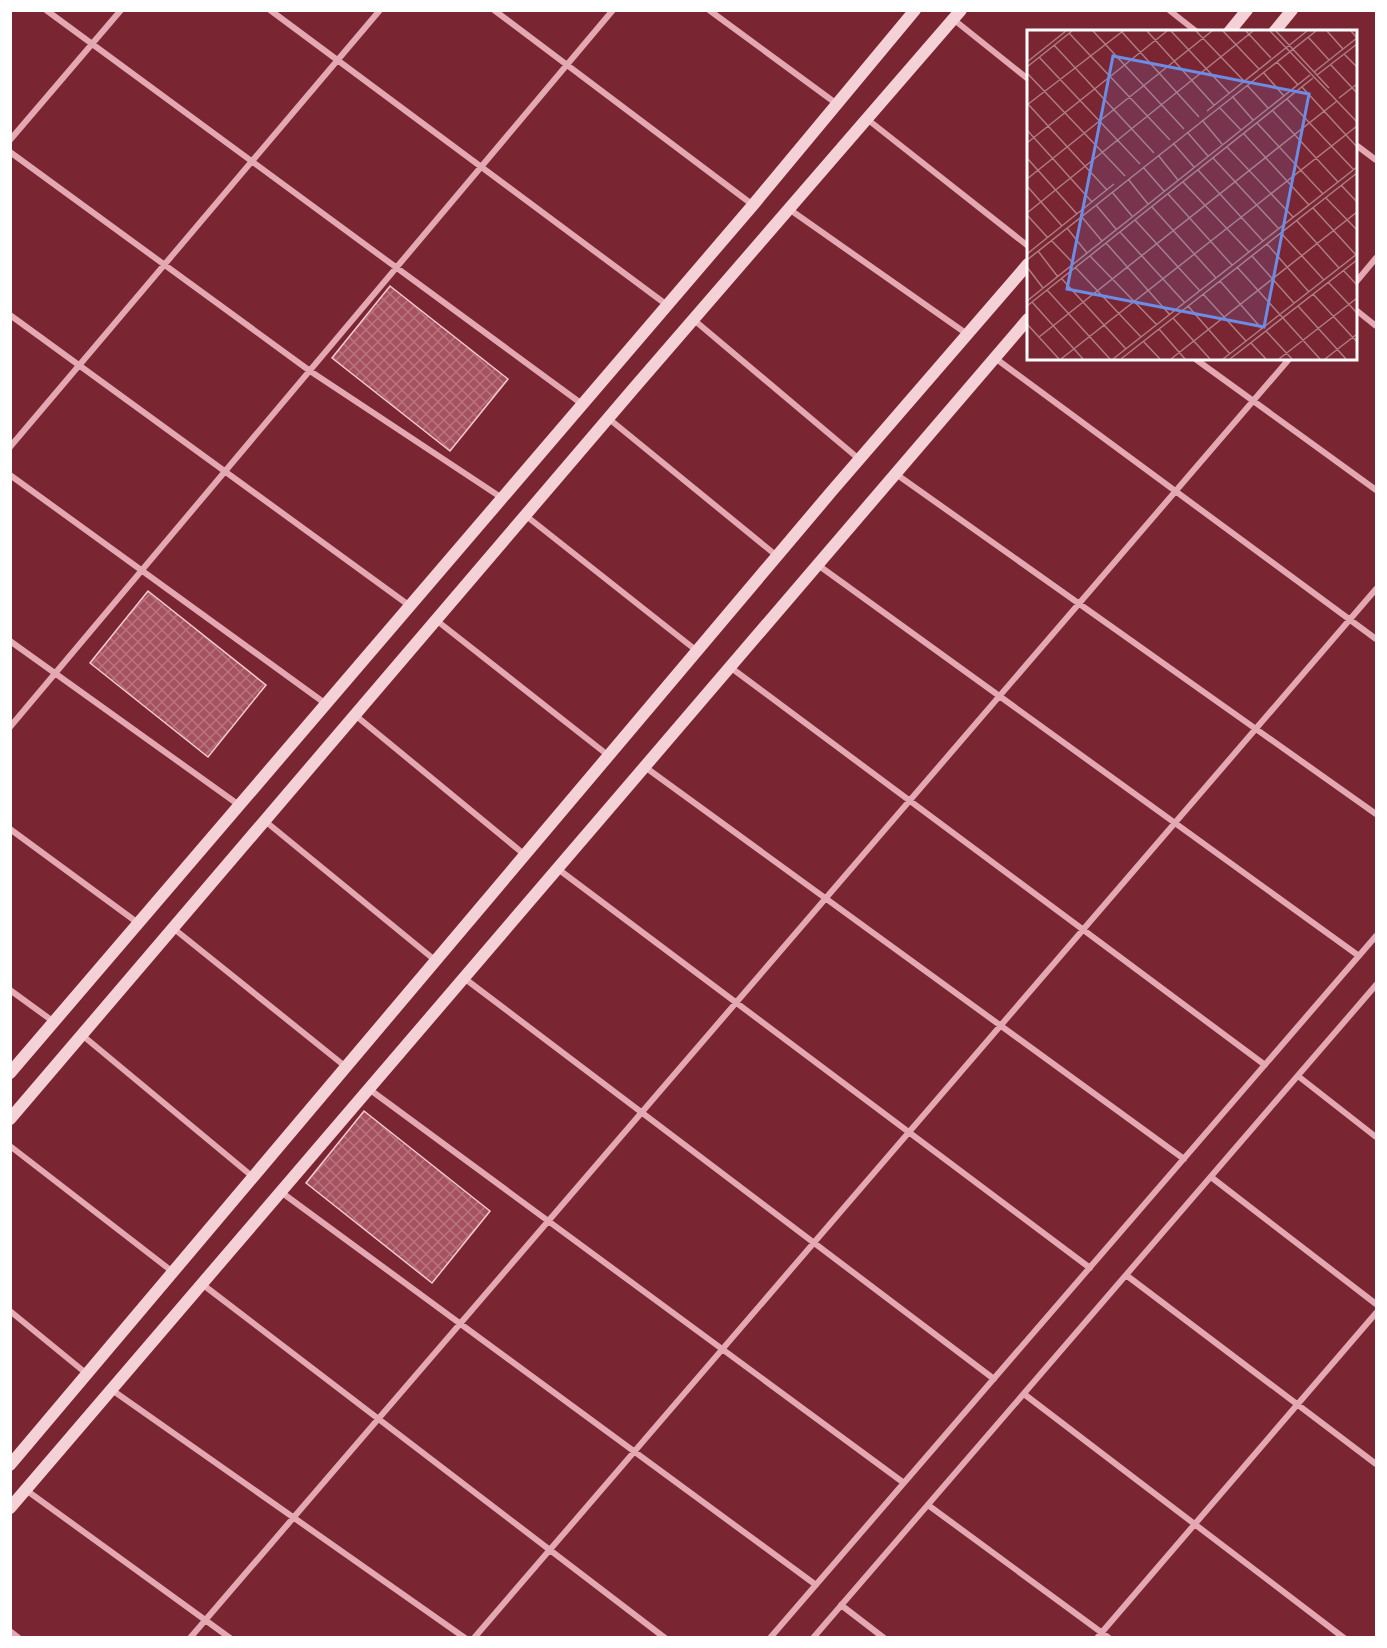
<svg xmlns="http://www.w3.org/2000/svg" width="1387" height="1648" font-family="'Work Sans',sans-serif">
<style>
.building{fill:url(#building-cross-hatch);stroke:#f3cad2;stroke-width:1.5}
.lines{fill:none;stroke-linecap:round;stroke-linejoin:round}
.street{stroke:#e4a8b2;stroke-width:6}
.secondary{stroke:#f4d1d6;stroke-width:12}
.inset-road{fill:none;stroke:#af7c84;stroke-width:1.5}
.view{fill:#6c8ce6;fill-opacity:0.15;stroke:#6c8ce6;stroke-width:3}
.inset-edge{fill:none;stroke:#fff;stroke-width:3}
</style>
<defs>
<pattern id="building-cross-hatch" width="8" height="8" patternUnits="userSpaceOnUse" patternTransform="scale(1.5)"><rect width="8" height="8" fill="#a6515f"/><path d="M0 0l8 8M0 8l8-8" fill="none" stroke="#b8747f"/></pattern>
</defs>
<rect width="100%" height="100%" fill="#7a2532"/>
<!-- building -->
<path class="building" d="M390,286L508,379L450,451L332,358Z
M148,591L266,685L208,757L90,663Z
M364,1111L490,1211L432,1283L306,1183Z"/>
<g class="lines">
<!-- street -->
<path class="street" d="M46,10L582,404
M270,10L667,305
M494,10L753,205
M709,10L837,104
M1169,10L1197,32
M953,19L1028,79
M867,119L1028,246
M10,140L121,10
M1356,145L1376,160
M10,152L310,371L502,498
M789,209L967,334
M1356,282L1376,258
M1356,310L1376,326
M10,315L410,606
M694,320L859,459
M995,358L1376,639
M1194,358L1376,490
M608,418L777,556
M10,447L380,10
M896,474L1376,814
M10,475L326,704
M525,515L697,651
M818,565L1359,956
M436,620L609,756
M10,641L239,805
M730,667L1265,1065
M355,715L525,855
M10,727L613,10
M645,767L1184,1159
M265,821L436,961
M10,829L138,923
M558,869L1090,1268
M173,928L346,1067
M464,978L994,1379
M10,990L54,1022
M82,1035L253,1177
M1298,1076L1376,1137
M369,1089L904,1483
M10,1146L173,1272
M1211,1177L1376,1304
M281,1192L816,1585
M1126,1275L1376,1464
M202,1284L665,1638
M10,1311L87,1374
M112,1390L465,1638
M1024,1394L1344,1638
M26,1490L230,1638
M928,1505L1109,1638
M841,1605L884,1638
M10,1631L19,1638
M190,1638L1290,358
M474,1638L1376,589
M770,1638L1376,936
M813,1638L1376,985
M1097,1638L1376,1313"/>
<!-- secondary -->
<path class="secondary" d="M1229,32L1247,10
M1274,32L1292,10
M10,1073L753,205L915,10
M10,1119L634,388L961,10
M10,1465L831,492L1028,264
M10,1508L1028,319"/>
</g>
<!-- overview -->
<g transform="translate(1027 30)">
<rect width="330" height="330" fill="#7a2532"/>
<path class="inset-road" d="M66,1L157,99M94,1L172,87M120,1L187,75M144,1L202,63M169,1L217,51M196,1L232,39M219,1L244,28M243,1L330,92M249,1L302,58M300,1L316,19M42,3L143,110M281,7L302,30M27,15L127,123M317,24L330,37M12,27L113,134M0,32L39,1M250,32L271,55M304,35L330,63M0,37L45,1M236,42L257,66M287,42L330,8L324,1M0,43L98,146M290,45L330,14M220,55L241,78M275,57L330,117M205,66L226,90M312,68L330,54M260,69L327,140M0,73L80,160M0,75L96,1M192,77L214,100M180,81L280,1M246,81L311,152M175,90L195,114M230,93L296,164M0,100L65,172M160,102L181,126M217,104L282,175M0,113L140,1M146,113L167,137M200,117L266,187M131,125L151,150M0,128L50,184M186,128L252,199M116,137L137,161M171,140L236,211M0,149L185,1M101,149L121,174M156,152L222,222M314,155L330,172M0,156L35,196M85,162L105,186M141,164L205,235M299,168L330,200M69,175L89,199M125,177L189,248M286,178L329,225M0,183L226,1M0,185L21,208M54,186L75,211M108,190L173,261M270,191L312,238M40,198L60,223M93,202L158,273M254,203L297,250M24,210L47,234M79,213L143,285M240,214L282,262M11,221L31,247M0,224L87,154M63,226L130,295M225,226L267,273M0,230L289,1M0,237L16,258M48,237L114,307M210,237L293,329M316,240L330,255M35,249L99,319M193,251L235,299M301,252L330,283M20,260L83,329M176,264L219,311M286,264L330,312M0,271L283,45M5,272L56,329M0,276L286,48M161,276L203,324M271,276L319,329M146,288L183,329M0,294L32,329M132,299L158,329M239,301L265,329M12,307L310,71M116,311L133,329M224,313L239,329M34,329L330,96M86,329L330,137M94,329L330,143M144,329L330,182M196,329L330,224M203,329L330,230M252,329L330,268M298,329L330,304"/>
<path class="view" d="M86,26L282,64L237,297L40,259Z"/>
<rect width="330" height="330" class="inset-edge"/>
</g>
<!-- border -->
<rect width="1387" height="1648" fill="none" stroke="#ffffff" stroke-width="24"/>
</svg>
